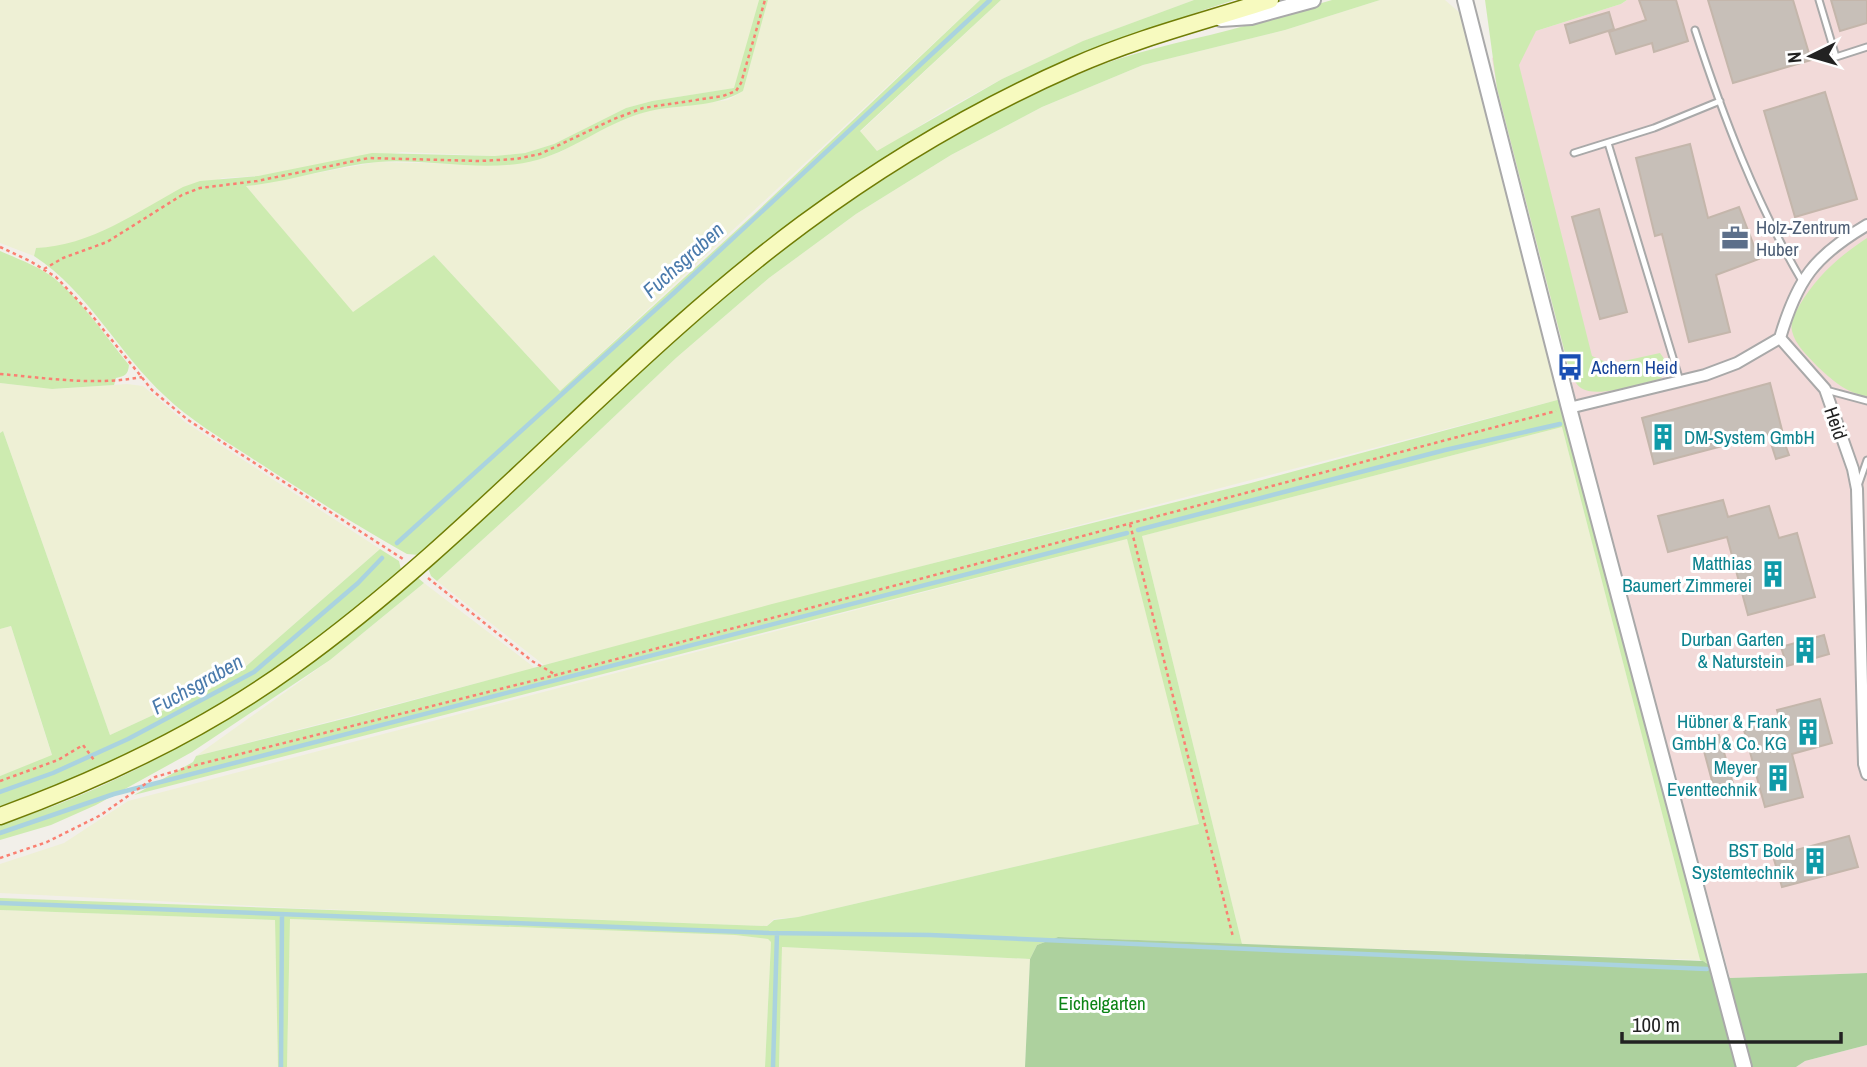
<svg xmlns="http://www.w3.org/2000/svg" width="1867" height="1067" font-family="'Archivo Narrow',sans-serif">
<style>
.commercial{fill:#f2dad9}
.farmland{fill:#eef0d5}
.grass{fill:#cdebb0}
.forest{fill:#add19e}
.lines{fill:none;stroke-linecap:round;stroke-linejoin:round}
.stream{stroke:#aad3df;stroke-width:4.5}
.building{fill:#c7bfb8;stroke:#c4b6ab;stroke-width:2}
.service-casing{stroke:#a9a9a9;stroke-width:9}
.minor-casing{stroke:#a9a9a9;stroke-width:14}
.tertiary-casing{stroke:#a9a9a9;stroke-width:18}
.secondary-casing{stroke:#707d05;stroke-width:19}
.path{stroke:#fa8072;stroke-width:2.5;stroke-dasharray:3.5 3.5;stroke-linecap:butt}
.service{stroke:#fff;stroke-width:5}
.minor{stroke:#fff;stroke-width:10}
.tertiary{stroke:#fff;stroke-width:14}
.secondary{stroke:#f7fabf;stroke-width:16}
.labels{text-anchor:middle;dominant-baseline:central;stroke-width:6;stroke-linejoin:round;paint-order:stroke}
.service-label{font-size:19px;fill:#4e5e75;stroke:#fff;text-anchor:start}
.transit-label{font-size:19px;fill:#164399;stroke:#fff;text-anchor:start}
.street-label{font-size:19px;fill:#222;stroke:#fff}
.culture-label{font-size:19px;fill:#0d838f;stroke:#fff;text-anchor:end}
.park-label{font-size:19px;fill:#0c8416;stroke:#fff}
.water-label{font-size:21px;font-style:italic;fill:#4a7aab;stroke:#fff}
</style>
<rect width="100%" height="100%" fill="#f2efe9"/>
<!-- commercial -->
<path class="commercial" d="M1627,0H1867V973L1730,978L1589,461L1569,369L1497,88L1492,58L1536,31L1621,4Z
M1867,1045V1067H1796L1805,1061Z"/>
<!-- farmland -->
<path class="farmland" d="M0,0H759L735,88L652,101L626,108L554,144L525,153L496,156L402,152L258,176L222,178L84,240L60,247L36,248L34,256L0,243Z
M768,0H980L560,391L434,255L353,313L246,186L377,162L503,165L536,160L560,152L608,126L628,117L651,110L728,100L743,91Z
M1001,0H1194L1086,40L1002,79L945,110L878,152L860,132Z
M1380,0H1445L1460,13L1561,399L544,665L437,581L523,503L676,358L769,278L856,214L951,155L1042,107L1143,65L1285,30Z
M0,383L55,389L127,384L143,386L185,422L380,549L243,669L216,686L110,735L3,431L0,433Z
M1562,427L1700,960L1242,944L1142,536Z
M1127,539L1200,824L798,917L774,919L767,926L294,908L0,893V864L64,843L128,801Z
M424,583L535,668L196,756L330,660Z
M11,626L52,756L0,776V629Z
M0,910L275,920L278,1067H0Z
M290,919L735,935L768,939L771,942L765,1067H287Z
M782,947L1030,959L1025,1067H779Z"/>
<!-- grass -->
<path class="grass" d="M759,0H768L743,91C714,108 681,104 650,111C609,120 577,149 537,160C486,174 430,158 378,162C333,166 290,182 246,186L353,312L434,255L560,391L752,216L980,0H1001L860,131L877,151L1002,79L1083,41L1194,0H1234C1098,44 968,102 849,182C759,242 680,313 601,386C540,442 479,499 419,555L407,554C352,523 300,490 247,455C219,437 189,419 165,396C118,353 89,292 34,256L36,248C90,246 137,212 183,187L200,181L258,176L372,153L495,156L525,153L554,144L626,108L652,101L734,88Z
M1332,0H1380L1285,30L1143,65L1042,107L951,155L856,214L769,278L676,358L523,503L437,581L431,576L428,568C483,518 538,468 592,417C644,368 695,318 751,275C858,191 974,116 1101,65C1149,47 1199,39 1248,25C1276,18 1304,8 1332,0Z
M1485,0H1627L1621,4L1536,31L1519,65L1592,356L1610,364L1660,353L1665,360L1666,373L1660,379C1641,383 1598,399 1581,388C1575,384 1572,376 1569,369L1497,88Z
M1867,238V396C1847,394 1831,379 1817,366C1808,356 1795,345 1792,331C1790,322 1795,314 1799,306C1817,276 1838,257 1867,238Z
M0,251C18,259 38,266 54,278C83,302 106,337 129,365C128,375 125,376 116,378L114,385L52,389L0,383Z
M1561,399L1711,965L1700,960L1562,427L1142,536L1242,944L1058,937L1037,945L1030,959L782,947L779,1067H765L771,942L768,939L735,935L290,919L287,1067H278L275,920L0,910V898L767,926L774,920L798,917L1199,824L1127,539L134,795L193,762L196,756L351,717L772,604L1251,483Z
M3,431L110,735L216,686L243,669L380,549L399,561L401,570C284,674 149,756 0,806V776L52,755L11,626L0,629V433Z
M417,577L424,583L330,660L192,752L96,805L51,825L0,840V825C162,773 288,685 417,577Z"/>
<!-- forest -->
<path class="forest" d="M1058,937L1703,961L1730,978L1867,973V1045L1805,1061L1796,1067H1025L1030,959L1037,945Z"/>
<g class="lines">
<!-- stream -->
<path class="stream" d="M1138,530L1445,450L1560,424
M397,543L675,292L990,0
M0,792L53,773L128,739L254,672L358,583L382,558
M0,833L114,794L1127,533
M0,903L769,933L930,935L1707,969
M281,1067L282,915
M773,1067L777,933"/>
</g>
<!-- building -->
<path class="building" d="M1639,0H1676L1688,41L1654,52L1652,43L1616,54L1609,32L1646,20Z
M1708,0H1793L1811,60L1733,83Z
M1831,0H1867V23L1840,31Z
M1609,12L1614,29L1570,43L1565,25Z
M1825,92L1857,199L1795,217L1764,111Z
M1690,144L1708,218L1739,207L1759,259L1716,275L1730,332L1689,342L1662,234L1655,236L1636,158Z
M1599,209L1627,312L1600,319L1572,217Z
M1770,383L1782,430H1780L1789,455L1776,459L1768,434L1654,464L1642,418Z
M1723,500L1728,517L1769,506L1779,538L1797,533L1815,597L1748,615L1727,537L1668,552L1658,516Z
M1824,635L1829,654L1787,666L1781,647Z
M1820,699L1832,743L1792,754L1803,797L1765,807L1744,730L1780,721L1777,710Z
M1719,735L1734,787L1715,792L1701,740Z
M1849,836L1858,867L1782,887L1773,856Z"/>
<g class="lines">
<defs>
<path id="service" d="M1819,0L1836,57L1867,47
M1695,30C1723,116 1756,203 1802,281
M1608,143L1680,381
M1574,153L1654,128L1720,101
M1826,390L1867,401
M1859,483L1867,460"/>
<path id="minor" d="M1780,338L1825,389L1853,469L1857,489L1864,764L1867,774
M1569,408L1705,375L1737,363L1780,338C1797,280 1814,256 1867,225"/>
<path id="tertiary" d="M1465,0L1569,408L1744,1067
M1221,19L1251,17L1313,0"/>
<path id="secondary" d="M0,816C104,778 203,731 293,666C476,535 622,358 803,224C887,162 978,108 1074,66C1137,38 1205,21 1270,0"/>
</defs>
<!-- service casing -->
<use href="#service" class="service-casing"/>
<!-- minor casing -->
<use href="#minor" class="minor-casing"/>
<!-- tertiary casing -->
<use href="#tertiary" class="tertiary-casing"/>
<!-- secondary casing -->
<use href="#secondary" class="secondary-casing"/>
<!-- path -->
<path class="path" d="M0,247L30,261L56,277L90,313L152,390L188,420L403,559
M44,269L63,258L107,242L182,195L200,188L257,181L369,158L480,161L516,159L540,154L614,119L643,108L723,96L736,91L741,83L765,0
M0,374C47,378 95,386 142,377
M1130,524L1233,937
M428,578L532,661L556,675
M0,781L58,760L83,745L94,760
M0,858L47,842L101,815L155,777L200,764L556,675L1556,411"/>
<!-- service -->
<use href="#service" class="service"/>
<!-- minor -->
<use href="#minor" class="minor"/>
<!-- tertiary -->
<use href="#tertiary" class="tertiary"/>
<!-- secondary -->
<use href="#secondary" class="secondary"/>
</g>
<!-- icons -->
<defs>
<symbol id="office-bare" viewBox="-9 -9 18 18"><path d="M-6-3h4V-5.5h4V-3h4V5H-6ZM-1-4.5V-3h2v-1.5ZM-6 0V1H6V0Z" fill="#5c6f8a" stroke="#fff" stroke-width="2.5" paint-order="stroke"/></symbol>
<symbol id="bus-bare" viewBox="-9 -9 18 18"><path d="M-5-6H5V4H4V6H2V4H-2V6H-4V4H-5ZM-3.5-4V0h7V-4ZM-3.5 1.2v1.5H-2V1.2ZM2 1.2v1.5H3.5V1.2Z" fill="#1a4fb4" stroke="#fff" stroke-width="2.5" paint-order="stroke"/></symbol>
<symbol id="building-bare" viewBox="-9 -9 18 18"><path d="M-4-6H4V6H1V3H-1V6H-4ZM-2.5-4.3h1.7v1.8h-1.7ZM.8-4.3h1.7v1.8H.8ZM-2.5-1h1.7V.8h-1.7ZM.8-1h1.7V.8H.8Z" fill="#0f9aa8" stroke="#fff" stroke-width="2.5" paint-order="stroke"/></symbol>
</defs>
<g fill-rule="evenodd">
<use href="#office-bare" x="1716" y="219" width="38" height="38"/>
<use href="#bus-bare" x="1551" y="348" width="38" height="38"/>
<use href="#building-bare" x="1644" y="418" width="38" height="38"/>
<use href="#building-bare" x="1754" y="555" width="38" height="38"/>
<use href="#building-bare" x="1786" y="631" width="38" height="38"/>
<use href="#building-bare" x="1789" y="713" width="38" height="38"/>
<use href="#building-bare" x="1759" y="759" width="38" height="38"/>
<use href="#building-bare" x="1796" y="842" width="38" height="38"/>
</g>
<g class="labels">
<!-- service labels -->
<g class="service-label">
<text x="1756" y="227">Holz-Zentrum<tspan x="1756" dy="22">Huber</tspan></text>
</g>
<!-- transit labels -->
<g class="transit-label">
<text x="1591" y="367">Achern Heid</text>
</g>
<!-- street labels -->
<g class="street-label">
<text transform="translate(1836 423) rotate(71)">Heid</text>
</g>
<!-- culture labels -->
<g class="culture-label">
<text x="1684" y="437" text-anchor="start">DM-System GmbH</text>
<text x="1752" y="563">Matthias<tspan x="1752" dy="22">Baumert Zimmerei</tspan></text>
<text x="1784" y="639">Durban Garten<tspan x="1784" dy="22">&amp; Naturstein</tspan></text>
<text x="1787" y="721">Hübner &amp; Frank<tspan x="1787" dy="22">GmbH &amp; Co. KG</tspan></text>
<text x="1757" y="767">Meyer<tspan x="1757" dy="22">Eventtechnik</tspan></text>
<text x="1794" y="850">BST Bold<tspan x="1794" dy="22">Systemtechnik</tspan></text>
</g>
<!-- park labels -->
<g class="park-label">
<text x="1102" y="1003">Eichelgarten</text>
</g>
<!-- water labels -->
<g class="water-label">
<text transform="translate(683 260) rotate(-42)">Fuchsgraben</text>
<text transform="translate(197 684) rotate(-29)">Fuchsgraben</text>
</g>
</g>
<!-- north arrow -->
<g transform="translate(1811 56) rotate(265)" stroke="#ffffff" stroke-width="5" paint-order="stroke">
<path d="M0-5L12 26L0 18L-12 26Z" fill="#222222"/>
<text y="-10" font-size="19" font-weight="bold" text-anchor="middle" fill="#222222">N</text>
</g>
<!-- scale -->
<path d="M1622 1032v10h219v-10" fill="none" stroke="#222222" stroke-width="3.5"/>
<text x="1632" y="1032" font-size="21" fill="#222222" stroke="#ffffff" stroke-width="5" paint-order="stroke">100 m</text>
</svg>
